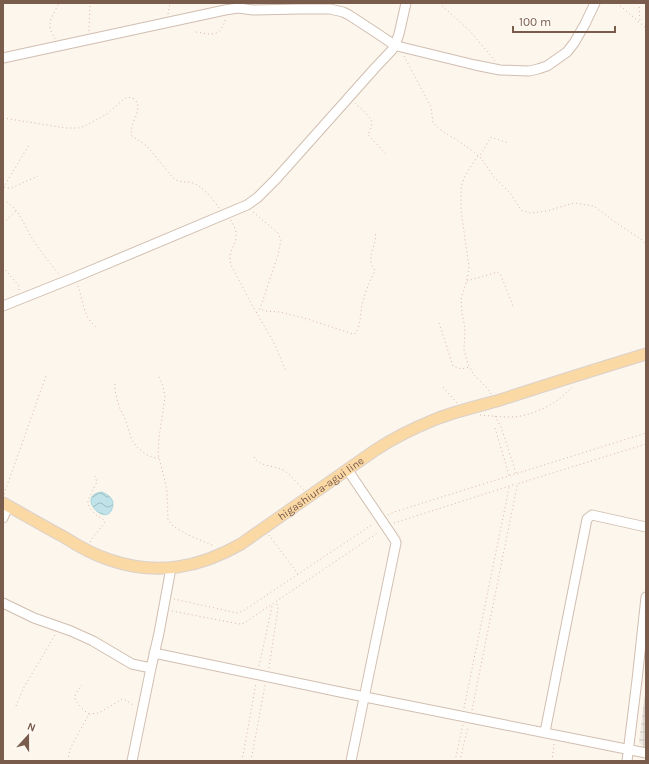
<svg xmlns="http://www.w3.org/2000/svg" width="649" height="764" font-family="Karla,sans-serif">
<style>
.industrial{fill:url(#industrial-grid)}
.water{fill:url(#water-waves);stroke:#a5d3da}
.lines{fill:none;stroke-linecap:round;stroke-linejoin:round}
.minor-casing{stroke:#d1beb0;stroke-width:11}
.major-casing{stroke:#dad1cd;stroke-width:13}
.path{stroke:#d9b8a5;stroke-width:1;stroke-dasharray:1 3;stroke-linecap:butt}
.minor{stroke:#fff;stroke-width:9}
.major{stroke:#fbd9a5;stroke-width:11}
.labels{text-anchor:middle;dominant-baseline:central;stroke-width:3;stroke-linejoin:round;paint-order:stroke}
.street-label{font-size:11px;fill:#7a5c4d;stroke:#fffaf3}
</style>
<defs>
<pattern id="industrial-grid" width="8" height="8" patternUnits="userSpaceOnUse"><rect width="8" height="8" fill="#efe9e4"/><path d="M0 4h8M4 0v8" fill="none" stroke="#c7c0bb"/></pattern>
<pattern id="water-waves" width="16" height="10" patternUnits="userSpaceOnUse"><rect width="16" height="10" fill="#bfe3e8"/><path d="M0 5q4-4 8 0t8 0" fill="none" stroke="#a0bbbe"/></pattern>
</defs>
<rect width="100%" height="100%" fill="#fdf6ec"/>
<!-- industrial -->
<path class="industrial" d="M646,686V747H643L639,742Z"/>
<!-- water -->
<path class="water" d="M102,492C111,496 116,501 111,511C103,525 76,495 102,492Z"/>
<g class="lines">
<defs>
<path id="minor" d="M3,58L225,10L238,8L253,10L300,9H330L343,12L349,15L372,30L390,42L397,46L475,65L500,70L529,71L538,69L547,66L567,52L574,43L585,24L595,3
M3,306L73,278L247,205L257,198L277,178L375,68L392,50L395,45L399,34L406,3
M347,469L395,540L396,543L351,761
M3,518L8,506
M3,603L34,618L71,631L93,641L132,664L151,668
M154,653L340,692L646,753
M545,732L587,519L592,515L646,527
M132,761L151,668L159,633L171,568
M627,761L637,680L646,597"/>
<g id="major">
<path id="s1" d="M3,503C23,514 43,526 64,537C78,546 94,555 110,560C157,576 199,568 241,544L374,451C393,438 414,428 436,419C457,411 479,406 500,400C549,384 597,369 646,354"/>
</g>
</defs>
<!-- minor casing -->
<use href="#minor" class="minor-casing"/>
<!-- major casing -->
<use href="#major" class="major-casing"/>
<!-- path -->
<path class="path" d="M439,3L470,31L495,61
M617,3L646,28
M639,3L640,22
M168,14L170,3
M89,31L90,3
M196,32C214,35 220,37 226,18
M55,39C53,35 49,29 50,24C50,18 57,8 59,3
M404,56L431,107L433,123L436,126L442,131L457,140L474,152L481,158L494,177L510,193L521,210L530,213L547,211L570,204L574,203L594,206L615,222L642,240L646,244
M355,103C359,107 372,117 372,123C372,127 369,132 368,135L386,154
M3,118L66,128H79L87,125L107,114L124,99C128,97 130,97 134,99C143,106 134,118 132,127C131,130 131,133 132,136L147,146L174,179C180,183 186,181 193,183C202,186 214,200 219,208
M4,187L7,188H11L38,176
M3,188L29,145
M3,200C19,208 23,223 31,237C40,250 49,263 60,275
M253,212L278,233L281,240L278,255L260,309
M231,220C233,225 237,230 236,236C236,247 227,250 231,265L252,305L273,341L286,371
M3,223L16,211
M3,267L19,286V290
M467,281L497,272L500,274L502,278L513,306
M78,286C82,297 83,311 90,321C92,323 95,326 97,328
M256,313L260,309L266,311L280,312L304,318L353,334L356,333C361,325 360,314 362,305C365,293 369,282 375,271C374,268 372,266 371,262C369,252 378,242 375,232
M439,323L453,366L461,369L470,367
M159,377L163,386L165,397L159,438L158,453L162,469L167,490L168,520L173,526L188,535L214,546
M115,384C114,391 118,404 121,411C122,414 124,416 125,419C128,426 129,433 132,440C136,448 149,459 159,458
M443,387L457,403
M491,394L487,388L474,375L468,364L464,350L465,328L462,313L461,299L467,280L469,267L461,210V188L462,184L465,176L477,157L481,154L491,137L508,143
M480,415C491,416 501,417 512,417C534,416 558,403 572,387
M495,416L501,427L516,473
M495,428L509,475
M254,457C260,467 273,465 283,470C291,475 297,483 304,490
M4,494L46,376
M388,515L394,512L646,433
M394,523L516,484
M269,535L298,574
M90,542L93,537L105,522L104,520C97,516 87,509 88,500L97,482L95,476
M174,599L237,613L243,611L373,524
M172,611L239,624L244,623L379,532
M259,666L272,607L271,605
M269,668L277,615L278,607L276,602
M16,706L23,689L55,635
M464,708L509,488V486
M472,710L517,486V484L646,444
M89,714L99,713L122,699C127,700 130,704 135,706
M68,761L69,754L71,747L89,714C84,711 74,702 75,696C76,692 80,688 82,685
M242,761L256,683
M251,761L265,685
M455,761L463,724
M460,761L468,726
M552,761L554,744"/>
<!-- minor -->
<use href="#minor" class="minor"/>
<!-- major -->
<use href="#major" class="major"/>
</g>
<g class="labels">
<!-- street labels -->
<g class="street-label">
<text stroke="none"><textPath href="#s1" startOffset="355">higashiura-agui line</textPath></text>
</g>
</g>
<!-- border -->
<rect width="649" height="764" fill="none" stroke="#7a5c4d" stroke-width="8"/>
<!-- north arrow -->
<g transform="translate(28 736) rotate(21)" stroke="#fffaf3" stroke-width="3" paint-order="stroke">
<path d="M0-3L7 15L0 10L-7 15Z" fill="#7a5c4d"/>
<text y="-6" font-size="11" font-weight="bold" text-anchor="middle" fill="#7a5c4d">N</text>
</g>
<!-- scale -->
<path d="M513 26v6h102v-6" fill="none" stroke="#7a5c4d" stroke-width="2"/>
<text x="519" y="26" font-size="12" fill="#7a5c4d" stroke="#fffaf3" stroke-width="3" paint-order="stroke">100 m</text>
</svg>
